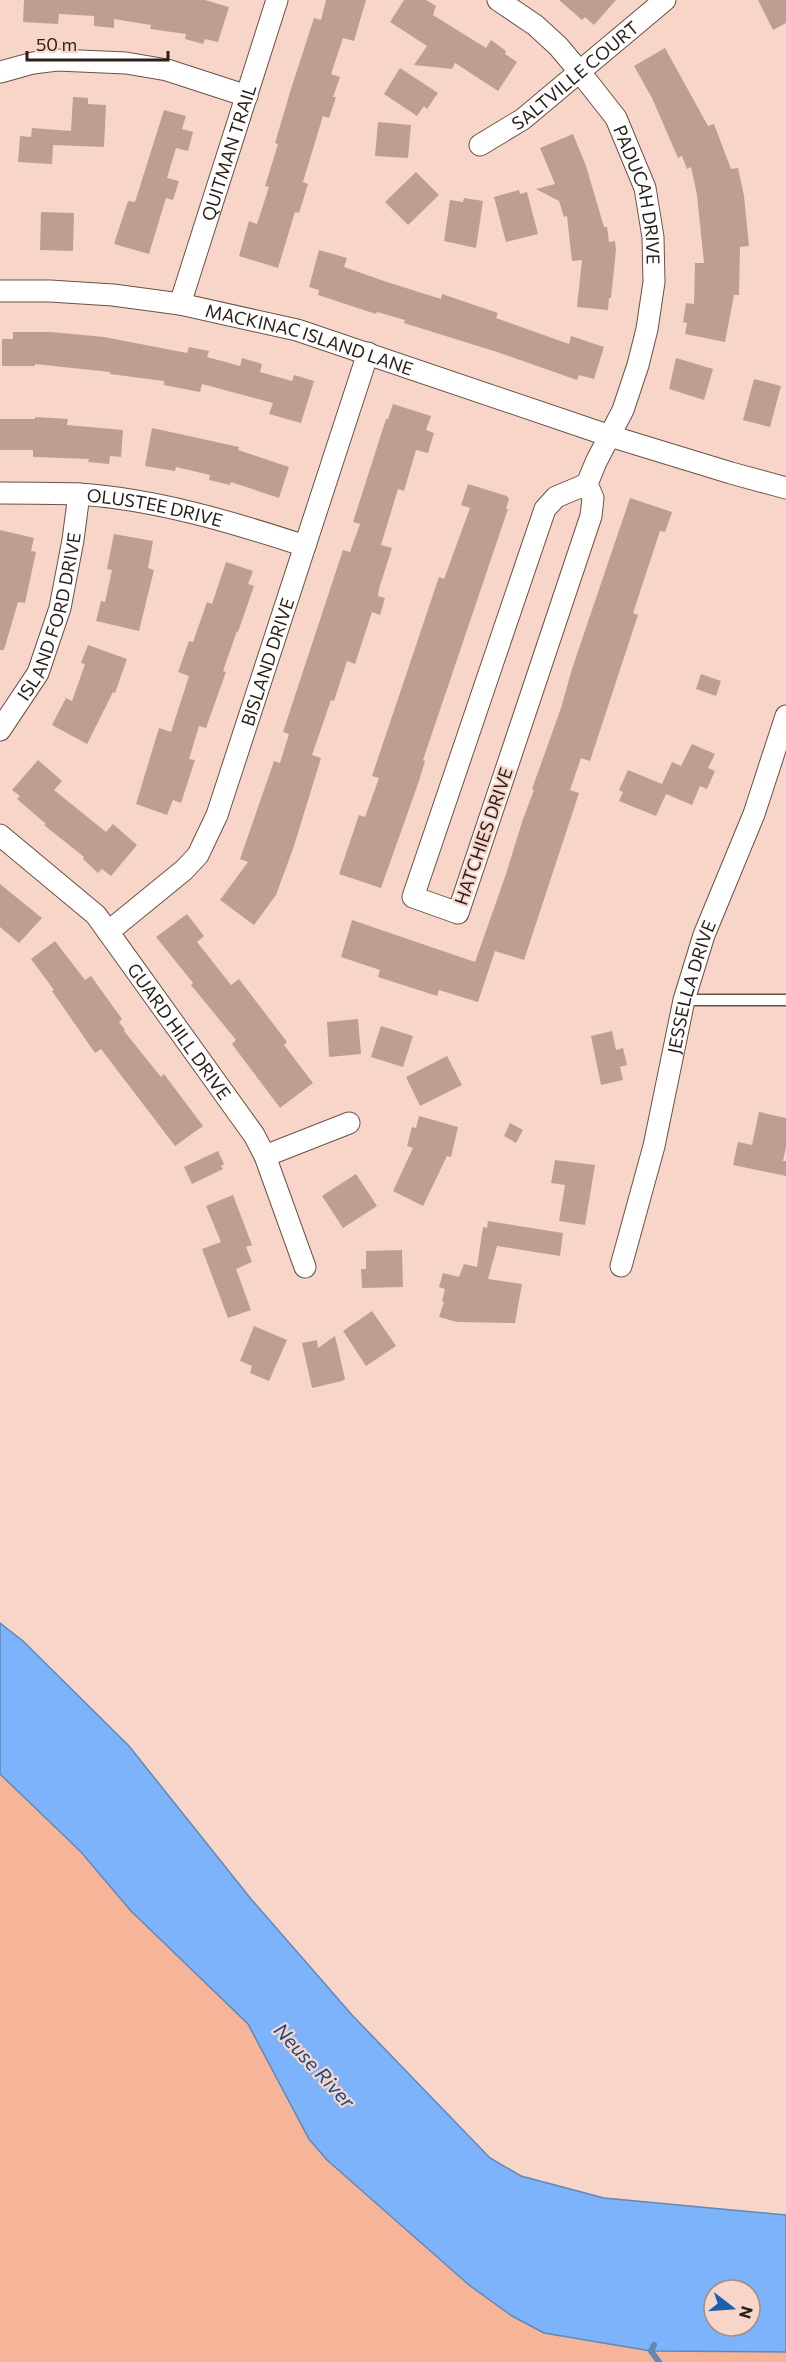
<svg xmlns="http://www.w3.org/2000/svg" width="786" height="2362" font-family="Commissioner,sans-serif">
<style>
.green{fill:#f6b598}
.water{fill:#7db3fa;stroke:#6487b7;stroke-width:1.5;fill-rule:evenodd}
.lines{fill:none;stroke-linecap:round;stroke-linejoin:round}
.stream{stroke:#6487b7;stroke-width:6}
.building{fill:#bd9f92}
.service-casing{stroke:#6c5145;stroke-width:13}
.minor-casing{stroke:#6c5145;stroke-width:23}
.service{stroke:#fff;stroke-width:10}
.minor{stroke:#fff;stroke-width:21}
.labels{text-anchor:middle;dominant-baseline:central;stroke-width:4.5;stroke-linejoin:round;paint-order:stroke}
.street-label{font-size:18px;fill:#2a1f1a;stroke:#f7d6c9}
.water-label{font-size:20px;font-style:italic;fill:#174b8b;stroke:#f7d6c9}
</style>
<rect width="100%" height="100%" fill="#f7d6c9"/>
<!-- green -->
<path class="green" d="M0,1774L81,1853L131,1911L248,2024L309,2139L327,2160L469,2285L512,2316L544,2333L651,2351L786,2352V2362H0Z"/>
<!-- water -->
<path class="water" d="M0,1623L23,1641L129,1746L251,1899L352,2015L490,2158L521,2176L604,2198L786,2215V2352L651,2351L544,2333L512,2316L469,2285L327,2160L309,2139L248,2024L131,1911L81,1852L0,1774ZM714,2290H750V2326H714Z"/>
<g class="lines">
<!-- stream -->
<path class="stream" d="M654,2345L651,2351L659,2362"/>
</g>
<!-- building -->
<path class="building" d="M24,0H205L229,7L218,42L205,39L203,44L185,39L186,34L150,29L151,25L114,19V28L94,26V16L59,14L58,24L23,22Z
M326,0H366L354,41L343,38L331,74L340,77L333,97H336L329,118L323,116L303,182L308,184L299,213L295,212L278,268L239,256L249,221L257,224L269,187L265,186L278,144L275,143L291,89L314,18L321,20Z
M404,0H426L436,6L433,15L486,48L491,40L506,51L505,54L517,62L498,91L455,63L452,69L414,65L427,46L390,22Z
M559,0H616L594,25L585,17L582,20Z
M758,0H786V23L773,30Z
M665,48L708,126L714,124L731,169L738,168L744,196L749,246L740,247L739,295H734L725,342L685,334L687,323L683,322L686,303L694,304L695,263H704L697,195L691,167L687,169L682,156L678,158L652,98L634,66Z
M400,68L438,93L427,109L424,106L417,116L384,94Z
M73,97L88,98V104L106,105L104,147L53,145L52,164L18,162L20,136L31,137L32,128L71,131Z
M164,110L186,116L182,129L193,132L188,151L176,148L167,178L179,181L173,200L166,198L149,254L114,244L128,201L135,202Z
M378,122L411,125L408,158L375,156Z
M573,134L586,166L604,227H607L609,242L615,241L616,250L611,298H609L608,310L577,307L582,260L572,261L567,216L564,217L559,201L536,189L555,184L540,148Z
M416,172L439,195L408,225L385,202Z
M519,190L520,194L527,192L538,234L506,242L494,197Z
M464,198L483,201L476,248L444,241L450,200L463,202Z
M41,212L74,213L73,251L40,250Z
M319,250L347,258L344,267L387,282L441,299L442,294L498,313L496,318L569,344L571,336L604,347L594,379L579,375L577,380L497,352L404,323L405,320L377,312L376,314L318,295L319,290L309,287Z
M13,332H51L104,337L187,353L189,347L209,351L207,357L240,366L242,358L262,364L260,372L292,381L294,375L314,381L301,423L269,414L273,403L202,384L200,392L164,385V381L110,374V372L35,364V366H2V339H13Z
M676,358L713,369L704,400L669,389Z
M754,379L781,386L770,427L743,420Z
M393,404L431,416L426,430L434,433L428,453L416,450L404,491L398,489L381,545L392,548L379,589L378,596L385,598L380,615L372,612L355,664L347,661L334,701L331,700L312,755L321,758L294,846L276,895L254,925L220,900L248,862L240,859L274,761L280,763L289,734L283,732L343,550L350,552L360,524L353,522L386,419H388Z
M35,417L68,419L67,425L123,430L121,457L110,456L109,464L88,462L89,459L33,457V450H0V419H35Z
M152,428L239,447L238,450L289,467L279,498L231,482L230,485L209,480L210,475L176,467L175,471L145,466Z
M468,484L507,496L509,499L506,509H508L423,760L425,761L419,781L381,888L339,874L359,815L365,817L379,778L372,776L439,577L444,579L470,508L461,505Z
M630,498L672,512L665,532L660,531L633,613L638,615L590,761L581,758L570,790L579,793L524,960L495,951L478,1002L439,990L437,996L378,977L380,970L341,957L352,920L475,962L505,877L523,819L534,790L532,789L561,708L572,669Z
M0,530L34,538L31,551L36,552L25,603L18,602L4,650H0Z
M114,534L153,541L148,568L154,570L139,631L96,621L101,601L105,602L112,570L107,569Z
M226,562L253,571L248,584L254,586L238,632L237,631L223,671L226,672L206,728L199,726L189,759L195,760L181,803L173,800L167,815L136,804L159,728L171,732L189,676L178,672L189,641L193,642L207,602L212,604Z
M88,645L127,659L115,693L113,692L87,744L52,725L66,698L72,701L85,664L81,663Z
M701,674L721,681L716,696L696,689Z
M692,744L715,754L708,768L715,771L707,789L700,786L692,805L666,794L656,816L619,801L623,792L619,790L628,770L662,784L672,762L681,766Z
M38,760L62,781L54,790L106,832L113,824L137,845L111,876L102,869L98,873L83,859L84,857L44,825L46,824L17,799L20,796L12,790Z
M0,884L42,918L19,943L0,927Z
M187,914L204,936L197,942L231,985L239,979L287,1042L284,1045L313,1083L280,1108L232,1044L236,1040L191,985L193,983L156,937Z
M55,941L85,980L91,976L122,1019L119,1022L125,1030L124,1031L161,1077L164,1074L203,1126L175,1146L101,1049L95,1053L52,991L54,990L31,959Z
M358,1019L361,1054L329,1057L327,1022Z
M381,1026L413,1036L403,1067L371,1057Z
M612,1031L616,1050L623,1048L627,1065L620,1067L623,1080L601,1085L591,1036Z
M447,1056L462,1085L420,1106L406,1077Z
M759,1112L786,1118V1147L783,1161H786V1176L733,1165L738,1142L752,1145Z
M419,1116L458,1127L451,1157L447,1156L423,1206L393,1191L413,1148L407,1146L412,1127L416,1128Z
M510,1123L523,1130L516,1143L504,1136Z
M218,1151L224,1164L221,1166L223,1169L192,1184L184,1167Z
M555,1160L595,1165L585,1225L559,1221L565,1185L551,1183Z
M356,1174L377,1206L343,1228L322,1196Z
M233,1195L252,1245L246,1247L252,1262L236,1269L251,1310L228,1318L202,1249L221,1242L206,1206Z
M488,1221L563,1233L560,1256L497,1246L488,1279L522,1284L515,1323L457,1322L439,1317L444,1302L442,1301L445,1289L439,1287L443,1273L459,1277L464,1264L477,1267L483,1227L487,1228Z
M402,1250L403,1287L362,1288L361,1269H366V1251Z
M372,1311L396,1346L366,1366L343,1331Z
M254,1326L287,1340L269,1381L250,1373L252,1366L240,1361Z
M335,1336L345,1379L342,1381L312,1388L302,1343L317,1340L318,1348Z"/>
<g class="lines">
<defs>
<path id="service" d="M684,1000H786"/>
<g id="minor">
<path id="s1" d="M498,0L535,25L558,46L579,71L616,118L645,188L653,237L654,282L647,329L638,365L623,410L596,462L587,484L593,498L591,516L458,913L413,897L545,509L556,497L587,484"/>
<path d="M1,72L33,63L57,60L126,63L167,70L247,96"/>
<path id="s2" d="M480,145L523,119L665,0"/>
<path id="s3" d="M0,291H50L113,295L180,304L297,330L610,436L731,473L786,488"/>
<path id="s4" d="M180,304L277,0"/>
<path id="s5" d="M0,493C26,493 52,493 78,494C155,499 232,522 305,546"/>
<path id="s6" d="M0,730L38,673L60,608L73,540L79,494"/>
<path id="s7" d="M0,835L96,915L254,1135L265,1156L305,1267"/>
<path id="s8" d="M108,932L184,870L198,855L217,815L368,353"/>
<path d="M265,1156L349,1123"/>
<path id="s9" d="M621,1266L654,1146L684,1000L704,935L754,814L786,716"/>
</g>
</defs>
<!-- service casing -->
<use href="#service" class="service-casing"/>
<!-- minor casing -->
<use href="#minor" class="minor-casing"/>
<!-- service -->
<use href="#service" class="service"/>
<!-- minor -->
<use href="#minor" class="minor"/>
</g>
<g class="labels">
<!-- street labels -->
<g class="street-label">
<text stroke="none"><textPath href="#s2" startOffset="118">SALTVILLE COURT</textPath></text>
<text stroke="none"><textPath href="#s4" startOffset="159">QUITMAN TRAIL</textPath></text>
<text stroke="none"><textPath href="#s1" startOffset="249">PADUCAH DRIVE</textPath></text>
<text stroke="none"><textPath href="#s3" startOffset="315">MACKINAC ISLAND LANE</textPath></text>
<text stroke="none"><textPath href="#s5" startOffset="156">OLUSTEE DRIVE</textPath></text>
<text stroke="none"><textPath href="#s6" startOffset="126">ISLAND FORD DRIVE</textPath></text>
<text stroke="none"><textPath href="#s8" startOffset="324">BISLAND DRIVE</textPath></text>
<text transform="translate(483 836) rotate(-71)">HATCHIES DRIVE</text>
<text stroke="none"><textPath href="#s9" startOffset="288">JESSELLA DRIVE</textPath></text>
<text stroke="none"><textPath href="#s7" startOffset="268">GUARD HILL DRIVE</textPath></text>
</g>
<!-- water labels -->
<g class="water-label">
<text transform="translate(315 2065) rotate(47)">Neuse River</text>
</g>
</g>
<!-- north arrow -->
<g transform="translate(732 2308) rotate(107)"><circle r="28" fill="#f7d6c9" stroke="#a58d83" stroke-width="1.5"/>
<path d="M0-4.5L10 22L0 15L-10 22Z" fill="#1b5eae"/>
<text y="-9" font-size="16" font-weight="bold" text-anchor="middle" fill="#2a1f1a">N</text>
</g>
<!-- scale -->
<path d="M27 51v9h141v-9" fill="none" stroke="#2a1f1a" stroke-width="3"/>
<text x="36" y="51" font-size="18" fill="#2a1f1a" stroke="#f7d6c9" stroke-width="4.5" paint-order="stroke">50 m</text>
</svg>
